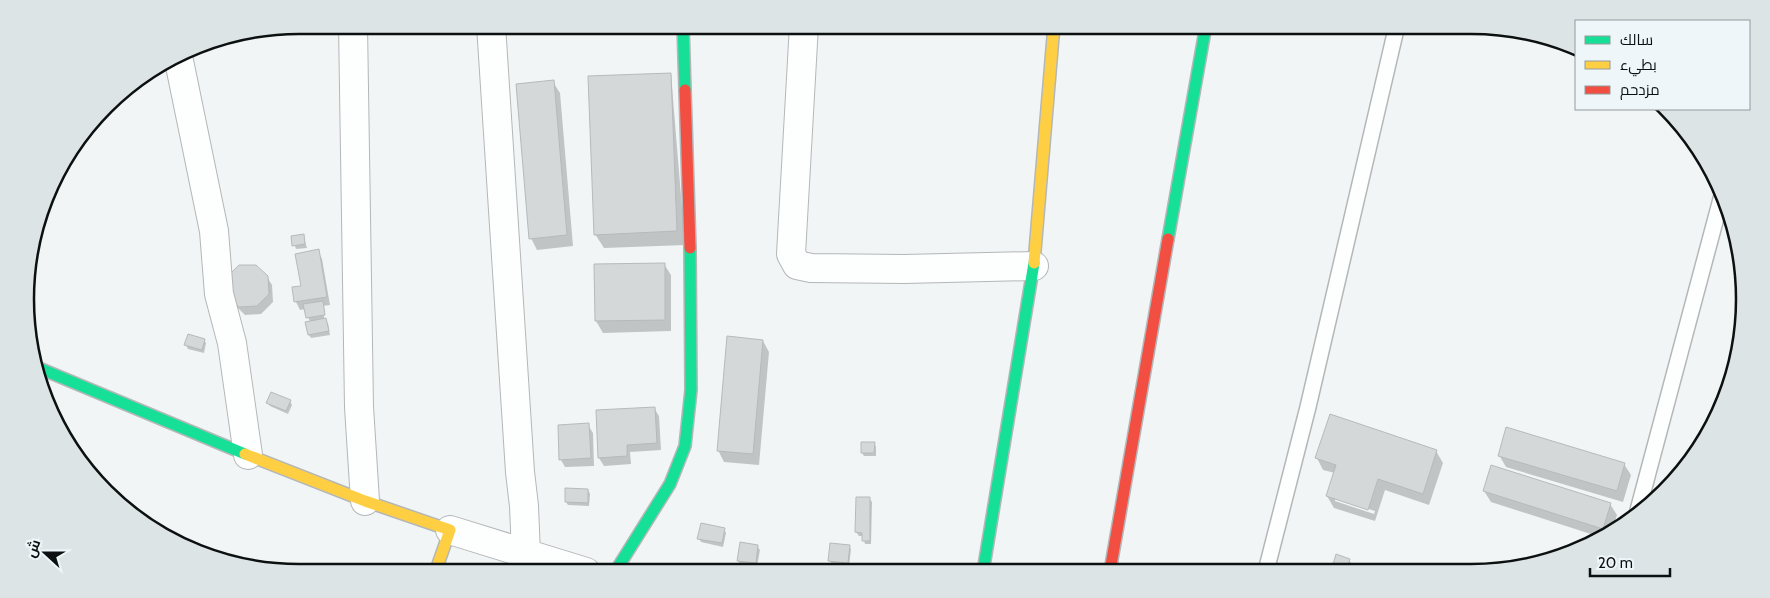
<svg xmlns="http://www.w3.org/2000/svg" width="1770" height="598" font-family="Cabin,Cairo,sans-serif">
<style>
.shadow{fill:#0003;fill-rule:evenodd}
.building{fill:#d5d8d9;stroke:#b7babb}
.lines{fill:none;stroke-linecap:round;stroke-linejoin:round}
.lane-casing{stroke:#b4b7b8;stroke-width:18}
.street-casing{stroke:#b4b7b8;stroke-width:30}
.fast-casing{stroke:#b4b7b8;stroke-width:14}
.slow-casing{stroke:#b4b7b8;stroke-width:14}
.jam-casing{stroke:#b4b7b8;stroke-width:14}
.lane{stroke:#fdfefe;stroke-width:15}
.street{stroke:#fdfefe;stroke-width:28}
.fast{stroke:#16e098;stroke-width:11}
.slow{stroke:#ffcf43;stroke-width:11}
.jam{stroke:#f24e42;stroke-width:11}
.rim{fill:none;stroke:#0d1010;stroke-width:2.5}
</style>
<rect width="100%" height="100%" fill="#f1f5f6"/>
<!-- shadow -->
<path class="shadow" d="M671,74L685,245L604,248L595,234Z
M553,82L560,93L573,246L537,250L531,238Z
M303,235L307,248L296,249L292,237Z
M318,251L322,259L330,305L322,306L325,322L328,323L330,335L311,338L309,335L310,322L305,309L300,310L296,302L293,289L302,287Z
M664,264L671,275V331L603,333L596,321L595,265Z
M267,277L272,285L273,302L261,314L245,315L233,303Z
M204,340L206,343L204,353L188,349L186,345Z
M763,341L769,352L759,465L724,462L718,450Z
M290,401L292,405L288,414L270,406L268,403Z
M654,408L659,416L661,450L630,452L631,464L604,466L599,458Z
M588,425L593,433L594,466L565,467L561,460Z
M874,443L876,447V456H864L862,453Z
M1436,451L1443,463L1429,505L1385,490L1375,521L1334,508L1327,496L1335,473L1323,470L1317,458ZM1335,498L1375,511L1374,514L1335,501Z
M1499,455L1624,464L1631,475L1623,502L1506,467Z
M588,490L590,494L589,506L568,505L566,502Z
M1484,491L1610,504L1617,515L1612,530L1600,537L1491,502Z
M869,498L872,502L871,544H865L863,536H859L856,532Z
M724,529L726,533L723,547L701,542L699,538Z
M757,546L760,550L757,567L740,564L738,561Z
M849,546L851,549L849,566L832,564L829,560Z
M1337,556L1349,560L1352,564L1349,571H1332Z"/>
<!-- building -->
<path class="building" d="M671,73L677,231L594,235L588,76Z
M554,80L567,235L529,239L516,84Z
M304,234L305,244L292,246L291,236Z
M319,249L327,297L294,302L292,287L301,286L295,254Z
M665,263V320L595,321L594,264Z
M239,265H256L268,276L269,294L257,306L239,307L227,295L226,278Z
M323,301L325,315L306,318L303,304Z
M326,318L329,331L308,335L305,322Z
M188,334L205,339L202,350L184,345Z
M727,336L763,340L753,454L717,451Z
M271,392L291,400L286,411L266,403Z
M655,407L657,443L627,445V456L598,458L596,410Z
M1330,414L1437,450L1423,494L1378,479L1368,510L1326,496L1336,465L1315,458Z
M589,423L591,458L559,460L558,425Z
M1506,427L1625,463L1617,491L1498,456Z
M861,442H875L874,453H861Z
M1491,465L1611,503L1603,529L1483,491Z
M565,488L588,489V503L565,502Z
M856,497H870V541H862V533L855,532Z
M701,523L725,528L722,543L697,539Z
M740,542L758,545L756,563L737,561Z
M830,543L850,545L848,563L828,561Z
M1336,554L1350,559L1346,571H1331Z
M1377,566L1392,571H1375Z"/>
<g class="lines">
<defs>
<path id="lane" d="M1637,514L1721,199
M1266,571L1308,407L1397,25"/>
<path id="street" d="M353,25L359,407L365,501
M491,25L520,472L524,506L526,554
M804,25L791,254L797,265L811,268L904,269L1034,266
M178,56L214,231L219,294L232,343L248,455
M450,530L586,572"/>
<path id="fast" d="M683,25L685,90
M1168,239L1206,25
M34,366L245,454
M615,572L670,484L685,446L691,390L690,248
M983,572L1034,263"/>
<path id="slow" d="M1034,263L1054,25
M245,454L365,501L450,530L435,573"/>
<path id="jam" d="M685,90L690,248
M1110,571L1168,239"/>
</defs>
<!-- lane casing -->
<use href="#lane" class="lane-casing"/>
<!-- street casing -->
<use href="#street" class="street-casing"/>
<!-- fast casing -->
<use href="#fast" class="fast-casing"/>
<!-- slow casing -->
<use href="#slow" class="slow-casing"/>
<!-- jam casing -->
<use href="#jam" class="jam-casing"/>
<!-- lane -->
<use href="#lane" class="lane"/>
<!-- street -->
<use href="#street" class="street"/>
<!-- fast -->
<use href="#fast" class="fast"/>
<!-- slow -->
<use href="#slow" class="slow"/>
<!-- jam -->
<use href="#jam" class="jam"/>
</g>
<!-- crop -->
<path d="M0 0H1770V598H0ZM299 34H1471A265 265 0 0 1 1736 299V299A265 265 0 0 1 1471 564H299A265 265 0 0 1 34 299V299A265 265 0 0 1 299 34Z" fill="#dce4e6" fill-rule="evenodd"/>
<path class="rim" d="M299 34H1471A265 265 0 0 1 1736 299V299A265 265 0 0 1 1471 564H299A265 265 0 0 1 34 299V299A265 265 0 0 1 299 34Z"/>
<!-- legend -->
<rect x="1575" y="20" width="175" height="90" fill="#eef6f9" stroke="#949a9c"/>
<rect x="1585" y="36" width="25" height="8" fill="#16e098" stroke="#949a9c"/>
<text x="1620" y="45" font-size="15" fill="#0d1010">سالك</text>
<rect x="1585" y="61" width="25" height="8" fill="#ffcf43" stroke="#949a9c"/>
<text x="1620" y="70" font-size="15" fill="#0d1010">بطيء</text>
<rect x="1585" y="86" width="25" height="8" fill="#f24e42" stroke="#949a9c"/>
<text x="1620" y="95" font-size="15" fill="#0d1010">مزدحم</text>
<!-- north arrow -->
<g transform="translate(45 553) rotate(291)" stroke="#eef6f9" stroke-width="4" paint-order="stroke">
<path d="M0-4L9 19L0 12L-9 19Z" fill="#0d1010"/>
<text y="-8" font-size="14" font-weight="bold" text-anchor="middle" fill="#0d1010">ش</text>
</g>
<!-- scale -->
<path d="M1590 568v8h80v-8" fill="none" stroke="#0d1010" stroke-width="2.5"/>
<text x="1598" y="568" font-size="15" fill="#0d1010" stroke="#eef6f9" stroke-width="4" paint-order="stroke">20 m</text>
</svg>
